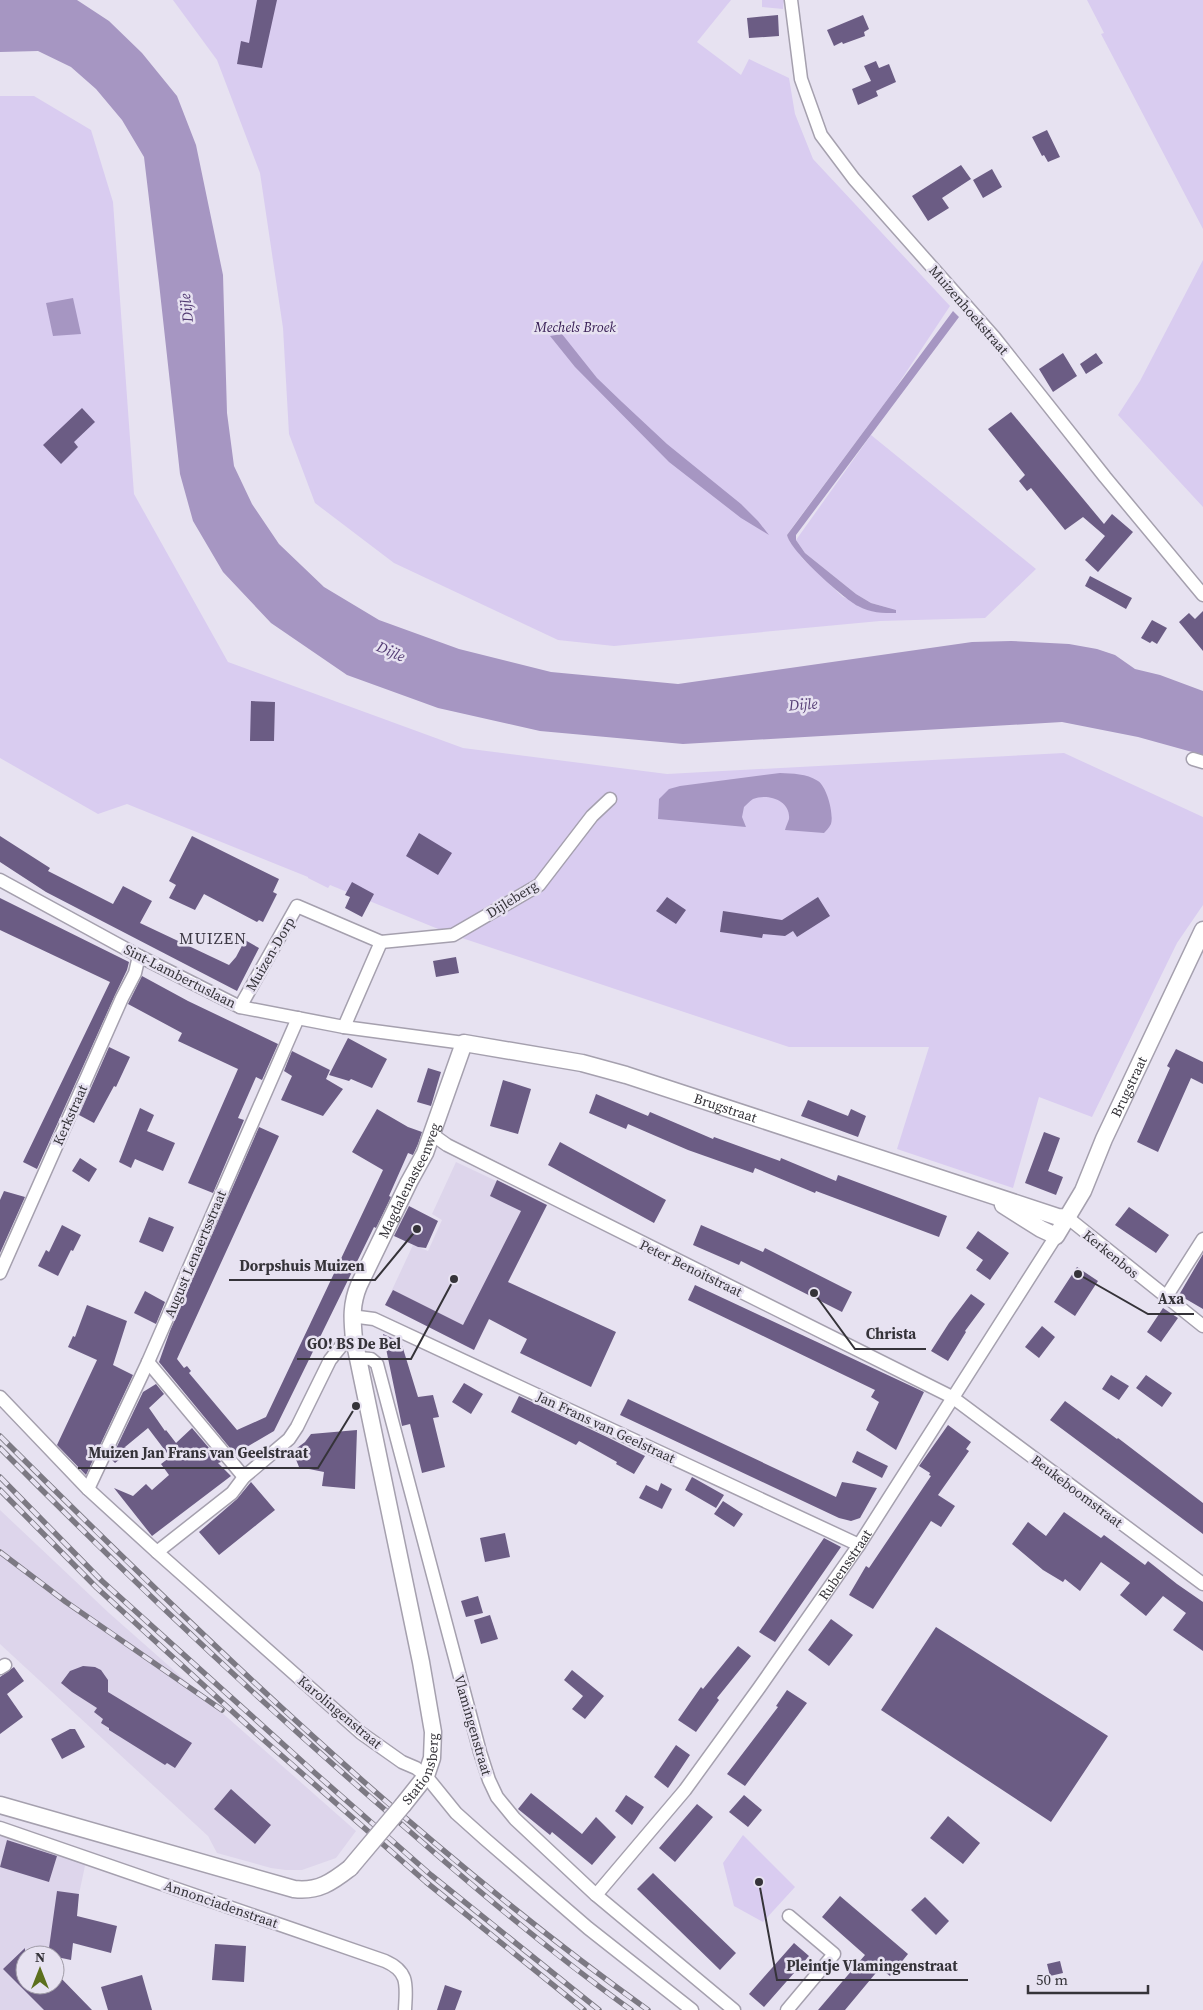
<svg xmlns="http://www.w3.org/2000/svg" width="1203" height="2010" font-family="'Source Serif 4',serif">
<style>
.built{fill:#ddd5eb}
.green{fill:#d9ccf0}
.water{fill:#a696c2}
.building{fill:#6b5c84}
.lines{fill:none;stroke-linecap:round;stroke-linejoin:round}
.minor-casing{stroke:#a5a0ae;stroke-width:15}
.tertiary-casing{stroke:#a5a0ae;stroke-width:19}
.minor{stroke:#fff;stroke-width:12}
.tertiary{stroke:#fff;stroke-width:16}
.rail-casing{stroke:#7c7983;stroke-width:5.5}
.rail{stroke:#e7e2f1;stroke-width:4;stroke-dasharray:11;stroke-linecap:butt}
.tertiary-bridge-casing{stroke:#a5a0ae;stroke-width:19;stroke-linecap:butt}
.tertiary-bridge{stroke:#fff;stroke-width:16}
.labels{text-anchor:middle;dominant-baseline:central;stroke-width:5;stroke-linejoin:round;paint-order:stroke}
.street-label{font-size:14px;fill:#353339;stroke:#e7e2f1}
.park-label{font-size:14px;font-style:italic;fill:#392056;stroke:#e7e2f1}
.water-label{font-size:15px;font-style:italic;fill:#543c74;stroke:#e7e2f1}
.quarter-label{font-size:16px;letter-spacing:1px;fill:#3b3743;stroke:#e7e2f1}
.leader{fill:none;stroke:#353339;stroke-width:2}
.callout-dot{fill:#353339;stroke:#e7e2f1;stroke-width:2}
.callout-label{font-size:15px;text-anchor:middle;font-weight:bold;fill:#353339;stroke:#e7e2f1;stroke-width:5;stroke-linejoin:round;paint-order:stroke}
</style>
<rect width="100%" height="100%" fill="#e7e2f1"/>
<!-- built -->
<path class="built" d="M456,1162L547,1205L474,1350L385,1305L413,1245L428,1251L442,1220L432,1214Z
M0,1510L109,1613L356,1831L336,1858L302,1870H286L271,1868L217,1853L208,1836L0,1644Z
M0,1831L86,1861L79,1894L71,1960L55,1958V1955H25V1985H55V1972L88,2006L84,2010H0Z"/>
<!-- green -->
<path class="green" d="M173,0H731L697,42L741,75L749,59L789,78L795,114L813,159L950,306L893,392L794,525L787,535L790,542L803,559L843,597L896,610L871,603L856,594L805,553L796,540L871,435L1036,569L985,618L880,621L614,646L558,640L394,563L315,503L289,434L283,328L260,173L217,60Z
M762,0H784L783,9L762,7Z
M1087,0H1203V229L1101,34L1104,33Z
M0,96H34L91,130L113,202L134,494L228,662L463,748L667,774L1064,753L1203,817V905L1177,943L1092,1117L1039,1097L1013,1188L897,1149L929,1047H789L453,935L330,885L328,888L308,878V877L127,804L98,814L0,758Z
M1203,260V507L1118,415L1140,381Z
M743,1835L795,1887L763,1922L734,1906L723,1863Z"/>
<!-- water -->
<path class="water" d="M0,0H77L109,21L142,53L177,96L196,145L223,275L227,413L234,466L252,504L279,544L324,587L379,620L459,649L551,672L678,684L972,642L1011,641L1069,644L1097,649L1115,655L1135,669L1160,675L1203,691V755L1138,737L1062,722L683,744L540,731L438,708L347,675L271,623L223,572L193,521L180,474L159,283L144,157L122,120L96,89L71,67L38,51L0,52Z
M73,298L81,334L53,336L46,303Z
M953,311L959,317L796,535V540L805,553L856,594L871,603L896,610V613C883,613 870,613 858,606C843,598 790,551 787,535Z
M562,334L597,378L622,402L667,444L741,504L758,521L769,535L741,518L669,462L575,367L550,336Z
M780,773C793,774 806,773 818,781C827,787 834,814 831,824C829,828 826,831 824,833L785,830C786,826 788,822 789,819C791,800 767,793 753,799C750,801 746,805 744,807L742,817L746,827L658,819L659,799L669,789L680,786Z"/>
<!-- building -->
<path class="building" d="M257,0H277L262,68L237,64L241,41L249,43Z
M778,15L779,36L749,38L747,18Z
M863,15L869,29L864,32L865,36L843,44L842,42L834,46L827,30Z
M876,61L879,68L889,64L896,82L876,91L878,96L858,105L852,89L871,81L864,66Z
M1047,130L1060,157L1048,162L1044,155L1042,156L1032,137Z
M961,165L971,179L942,198L949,208L928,221L912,196Z
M992,169L1002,187L983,198L973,180Z
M1063,353L1077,376L1053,392L1039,369Z
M1096,353L1103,363L1086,374L1080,364Z
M82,408L95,422L74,442L78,447L61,464L43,445Z
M1011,412L1104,524L1112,514L1133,532L1098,572L1085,560L1105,536L1083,517L1065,530L1031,488L1027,491L1019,481L1025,475L988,429Z
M1090,576L1132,598L1126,609L1085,586Z
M1203,611V651L1179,622L1189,613L1195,619Z
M1152,620L1167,628L1157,644L1152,641L1150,643L1141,638Z
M251,701L275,702L274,741H250Z
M419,833L452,853L438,875L406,856Z
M0,836L50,868L48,871L113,904L123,886L152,901L140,923L229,965L236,957L245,940L259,948L237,991L46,892L0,862Z
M192,836L279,879L273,892L277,894L263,922L259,920L257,922L204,894L195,910L169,898L176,885L169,881Z
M352,882L374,894L362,917L345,908L350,897L345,895Z
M667,897L686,910L676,924L656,911Z
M818,897L830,916L797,937L793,931L785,936L763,934L762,938L720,932L723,911L782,920Z
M0,898L129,962L127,970L115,995L37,1169L23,1162L110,982L0,930Z
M456,957L459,973L436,977L433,961Z
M142,976L188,1001L278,1044L262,1080L256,1077L238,1118L244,1120L213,1193L188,1183L238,1069L178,1041L182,1033L128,1004Z
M348,1038L387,1059L372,1088L351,1079L349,1081L329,1075Z
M109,1047L130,1057L116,1087L114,1086L94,1123L79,1115Z
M1176,1049L1203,1062V1084L1191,1078L1158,1152L1137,1142L1170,1068L1167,1066Z
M292,1051L330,1070L326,1079L343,1089L323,1116L281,1100L292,1076L284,1071Z
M428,1068L441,1072L431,1106L417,1102Z
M503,1080L531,1089L518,1134L490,1126Z
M596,1094L648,1116L650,1112L713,1139L714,1137L780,1161L781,1158L836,1181L838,1175L947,1216L939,1237L816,1191L815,1193L755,1168L753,1173L688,1150L628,1124L626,1129L589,1113Z
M808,1100L848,1116L851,1109L866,1116L858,1137L801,1116Z
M140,1108L154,1115L147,1131L175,1143L163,1171L135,1159L131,1168L119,1162Z
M377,1109L408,1127L422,1132L418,1144L413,1155L408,1153L389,1196L391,1197L376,1228L374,1227L274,1431L235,1454L159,1362L170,1331L259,1127L279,1136L177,1359L184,1368L187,1366L191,1371L189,1373L237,1430L266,1417L383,1170L352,1152Z
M1044,1132L1060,1138L1048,1171L1063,1177L1056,1195L1025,1183Z
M560,1142L666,1200L654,1223L548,1165Z
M80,1158L97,1169L89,1182L72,1171Z
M497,1180L547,1205L508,1282L616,1332L591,1387L520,1353L527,1339L489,1319L474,1350L385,1305L393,1290L463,1325L521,1211L490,1196Z
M4,1191L25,1197L0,1253V1200Z
M409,1206L438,1221L426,1248L418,1247L394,1236Z
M1129,1207L1169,1235L1156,1253L1115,1225Z
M149,1217L174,1227L163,1252L139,1242Z
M62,1225L81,1235L73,1251L71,1250L58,1276L38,1266L46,1250L49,1252Z
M701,1225L763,1252L765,1248L852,1292L842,1312L741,1261L739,1265L693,1245Z
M978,1231L1009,1253L990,1280L976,1270L983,1260L966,1248Z
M1203,1254V1309L1179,1295Z
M1077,1267L1098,1281L1075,1316L1054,1302Z
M695,1285L924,1392L896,1450L866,1430L879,1402L871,1397L875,1390L688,1300Z
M145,1291L165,1302L156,1324L134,1313Z
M971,1294L985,1304L965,1331L966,1332L948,1361L931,1351L949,1323Z
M87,1305L127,1321L113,1365L133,1375L86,1475L57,1445L97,1360L68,1347L73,1336L75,1337Z
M1163,1308L1178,1318L1161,1342L1147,1332Z
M1042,1326L1055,1337L1039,1358L1025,1347Z
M383,1334L401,1342L418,1397L433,1395L439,1417L433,1418L445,1467L422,1473L410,1424L402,1426Z
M1111,1375L1129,1386L1119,1400L1102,1389Z
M1146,1375L1172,1393L1162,1407L1136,1388Z
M464,1383L483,1394L471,1414L452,1402Z
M156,1384L164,1394L149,1408L165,1431L166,1430L176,1443L192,1428L221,1462L218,1463L231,1476L152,1536L114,1488L133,1496L146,1484L152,1490L169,1475L161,1464L170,1457L148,1428L125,1447L129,1452L115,1463L111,1459L143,1392Z
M519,1396L607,1437L645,1456L634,1474L616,1464L617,1462L579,1441L576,1445L511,1412Z
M628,1399L836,1497L842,1482L877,1488L860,1518L851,1521L839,1518L620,1415Z
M1065,1401L1117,1439L1118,1438L1203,1503V1534L1050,1420Z
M948,1425L971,1442L966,1449L969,1451L938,1495L955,1506L941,1527L931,1521L873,1609L849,1595L866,1566L869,1568L931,1476L929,1475L930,1473L919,1466Z
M357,1430L355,1489L322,1486L324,1472L299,1467L295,1457L297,1448L305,1442L311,1434Z
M857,1451L888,1466L882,1478L852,1462Z
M692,1477L724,1495L716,1508L685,1490Z
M251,1482L275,1510L219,1555L199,1532L237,1499Z
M661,1483L672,1489L662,1509L639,1498L646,1485L658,1491Z
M723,1501L743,1514L734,1527L714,1514Z
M1064,1512L1101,1538L1104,1535L1145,1565L1148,1561L1177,1584L1203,1602V1651L1173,1630L1186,1613L1163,1596L1146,1616L1120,1595L1130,1583L1101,1562L1080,1591L1065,1579L1063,1582L1043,1570L1012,1544L1028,1522L1046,1536Z
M505,1533L510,1557L485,1562L480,1538Z
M824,1538L841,1547L775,1642L759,1632Z
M478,1596L483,1613L466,1617L461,1601Z
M490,1615L498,1639L481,1644L474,1620Z
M831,1619L853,1635L829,1666L808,1650Z
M936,1627L1108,1736L1051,1822L881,1710Z
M738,1646L751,1656L717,1698L719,1700L696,1732L678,1720L701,1687L703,1689Z
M83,1666L95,1667L101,1670L108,1680V1692L192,1743L175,1768L167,1763L165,1765L109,1730V1728L101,1723L103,1719L94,1712L97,1708L72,1692L61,1683L70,1671Z
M14,1667L24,1681L7,1694L23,1717L0,1734V1677Z
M572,1670L604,1696L585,1719L572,1709L583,1696L564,1680Z
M787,1690L807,1703L745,1786L727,1774L778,1707L776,1706Z
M70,1729H75L85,1747L62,1759L51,1739Z
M676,1745L690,1755L668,1788L654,1777Z
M231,1789L271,1825L255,1844L214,1809Z
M531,1793L582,1834L596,1817L616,1837L592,1865L552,1832L550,1835L518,1809Z
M626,1795L644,1807L632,1825L615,1811Z
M744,1795L762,1810L748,1827L729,1812Z
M697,1804L713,1817L675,1862L659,1848Z
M948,1816L980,1843L963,1864L930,1838Z
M7,1840L57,1856L49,1882L0,1867Z
M653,1873L736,1953L720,1970L637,1889Z
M57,1891L79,1894L77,1916L117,1926L111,1953L73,1943L71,1960L48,1955Z
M840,1896L908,1954L890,1976L880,1968L845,2010H818L865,1955L822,1917Z
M925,1897L949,1921L936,1935L911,1910Z
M794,1943L809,1956L764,2007L749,1994Z
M215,1944L246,1946L244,1982L212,1980Z
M25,1948V1985H55V1972L92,2010H44L3,1969Z
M1060,1961L1063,1973L1050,1976L1047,1964Z
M142,1975L152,2010H108L101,1987Z
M445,1985L462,1991L455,2010H437Z"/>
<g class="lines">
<defs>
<g id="minor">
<path d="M791,0L801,79L821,135L854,179L994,337L1105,477L1203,595"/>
<path d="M1193,759L1203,762"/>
<path d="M0,880L139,956L240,1007L344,1027L464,1043"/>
<path d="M381,942L453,935L539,885L592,816L610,799"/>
<path d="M240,1007L297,906L381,942L344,1027"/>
<path d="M433,1135L447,1145L952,1397L1203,1584"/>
<path d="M1068,1218L1203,1326"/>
<path d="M0,1273L122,998L135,973L139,956"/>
<path d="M1166,1297L1203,1239"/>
<path d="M351,1316L374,1319L859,1545"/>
<path d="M358,1358L371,1359L377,1364L480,1752L489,1780L497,1797L515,1819L596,1895L734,2010"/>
<path d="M148,1362L244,1477"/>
<path d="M0,1397L88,1489L157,1552L361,1733L402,1762L416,1768L426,1776L456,1813L485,1839L588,1928L692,2010"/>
<path d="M88,1489L148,1362L298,1018"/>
<path d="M157,1552L232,1493L244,1477L289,1439L297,1427L330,1360L342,1345L354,1339"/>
<path d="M0,1668L5,1665"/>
<path d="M0,1828L385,1961C410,1972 406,1986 405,2010"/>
<path id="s1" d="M596,1895L685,1790L759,1688L859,1545L1056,1236"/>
<path d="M787,2010L834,1954L789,1916"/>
</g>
<g id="tertiary">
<path id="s2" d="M1003,1205L1041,1229L1056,1236L1083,1191L1104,1139L1203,930"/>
<path d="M0,1805L294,1889C318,1892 332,1882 350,1868"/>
<path id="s3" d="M403,1805L426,1776L432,1758L433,1732L421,1662L354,1339C352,1319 351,1304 359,1285L409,1182L425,1153L464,1043L582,1063L626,1075L1058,1217L1068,1218"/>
</g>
</defs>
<!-- minor casing -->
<use href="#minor" class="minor-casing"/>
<!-- tertiary casing -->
<use href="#tertiary" class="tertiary-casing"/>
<!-- minor -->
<use href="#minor" class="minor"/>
<!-- tertiary -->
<use href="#tertiary" class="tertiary"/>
<defs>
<path id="rail" d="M0,1436C203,1638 415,1843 648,2010
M0,1448C124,1573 251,1694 384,1809C464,1879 545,1948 631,2010
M0,1477L102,1581L315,1773L431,1875L599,2010
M0,1490L97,1588L257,1734L426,1882L584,2010
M0,1552L66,1602L222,1710"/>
</defs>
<!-- rail casing -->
<use href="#rail" class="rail-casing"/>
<!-- rail -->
<use href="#rail" class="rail"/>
<defs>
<path id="tertiary-bridge" d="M350,1868L403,1805"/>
</defs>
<!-- tertiary-bridge casing -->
<use href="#tertiary-bridge" class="tertiary-bridge-casing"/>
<!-- tertiary-bridge -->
<use href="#tertiary-bridge" class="tertiary-bridge"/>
</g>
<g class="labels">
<!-- street labels -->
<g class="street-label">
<text transform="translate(969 310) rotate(49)">Muizenhoekstraat</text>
<text transform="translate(512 899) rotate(-32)">Dijleberg</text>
<text transform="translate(270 954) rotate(-60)">Muizen-Dorp</text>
<text transform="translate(180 976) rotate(27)">Sint-Lambertuslaan</text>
<text stroke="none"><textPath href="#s2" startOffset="228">Brugstraat</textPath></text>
<text stroke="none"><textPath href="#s3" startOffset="1072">Brugstraat</textPath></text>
<text transform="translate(70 1115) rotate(-66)">Kerkstraat</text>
<text stroke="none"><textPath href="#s3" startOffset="654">Magdalenasteenweg</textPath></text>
<text transform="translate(195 1254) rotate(-67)">August Lenaertsstraat</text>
<text transform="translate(1111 1254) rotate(39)">Kerkenbos</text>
<text transform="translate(691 1268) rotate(26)">Peter Benoitstraat</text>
<text transform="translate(606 1427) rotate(25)">Jan Frans van Geelstraat</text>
<text transform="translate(1077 1491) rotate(37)">Beukeboomstraat</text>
<text stroke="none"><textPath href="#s1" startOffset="414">Rubensstraat</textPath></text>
<text transform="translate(340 1712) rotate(40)">Karolingenstraat</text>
<text transform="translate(473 1725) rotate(74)">Vlamingenstraat</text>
<text stroke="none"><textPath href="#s3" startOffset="42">Stationsberg</textPath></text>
<text transform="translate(221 1904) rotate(19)">Annonciadenstraat</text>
</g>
<!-- park labels -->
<g class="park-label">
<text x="575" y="327">Mechels Broek</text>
</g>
<!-- water labels -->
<g class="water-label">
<text transform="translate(186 308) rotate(-96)">Dijle</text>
<text transform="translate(391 651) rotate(24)">Dijle</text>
<text transform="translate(803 704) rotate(-4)">Dijle</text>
</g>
<!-- quarter labels -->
<g class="quarter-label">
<text x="213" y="938">MUIZEN</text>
</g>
</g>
<!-- callouts -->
<path class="leader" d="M417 1229L375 1280H229M1078 1274L1148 1314H1194M814 1293L855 1349H926M454 1279L411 1359H297M356 1406L318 1468H78M759 1882L777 1980H968"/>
<g class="callout-dot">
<circle cx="417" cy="1229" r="5"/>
<circle cx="1078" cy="1274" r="5"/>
<circle cx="814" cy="1293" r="5"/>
<circle cx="454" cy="1279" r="5"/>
<circle cx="356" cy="1406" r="5"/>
<circle cx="759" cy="1882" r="5"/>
</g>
<g class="callout-label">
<text x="302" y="1271">Dorpshuis Muizen</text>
<text x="1171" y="1304">Axa</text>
<text x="891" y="1339">Christa</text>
<text x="354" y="1349">GO! BS De Bel</text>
<text x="198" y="1458">Muizen Jan Frans van Geelstraat</text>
<text x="872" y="1971">Pleintje Vlamingenstraat</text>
</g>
<!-- north arrow -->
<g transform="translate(40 1970)"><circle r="24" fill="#e7e2f1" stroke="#a09ca7"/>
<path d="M0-4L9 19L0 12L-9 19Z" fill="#5c6f1d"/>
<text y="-8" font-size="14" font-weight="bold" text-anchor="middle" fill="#353339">N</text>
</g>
<!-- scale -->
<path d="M1028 1985v8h120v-8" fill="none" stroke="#353339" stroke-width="2.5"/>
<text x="1036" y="1985" font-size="15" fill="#353339" stroke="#e7e2f1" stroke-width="4" paint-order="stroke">50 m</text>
</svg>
